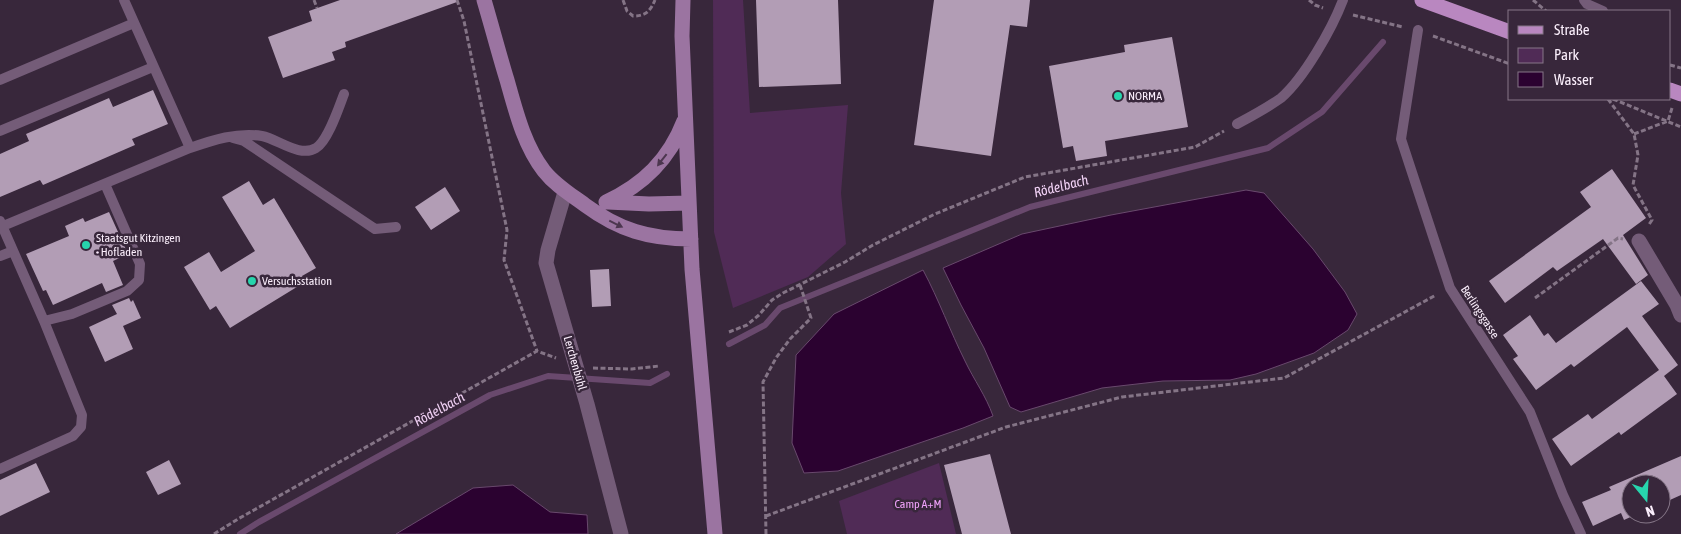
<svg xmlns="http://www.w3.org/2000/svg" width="1681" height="534" font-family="'Asap Condensed',sans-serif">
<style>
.green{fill:#502b56}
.water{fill:#2b0230;stroke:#69496d}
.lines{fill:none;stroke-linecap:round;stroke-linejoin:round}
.stream{stroke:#69496d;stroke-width:6}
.building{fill:#b29db5}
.path{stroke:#847486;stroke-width:3;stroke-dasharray:5 2.5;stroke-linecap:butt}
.lane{stroke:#745c78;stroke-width:10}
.street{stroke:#745c78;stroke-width:15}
.secondary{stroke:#9b74a1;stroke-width:15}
.primary{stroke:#b987c0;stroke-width:15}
.oneway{fill:#4c364f}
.poi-dot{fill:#27d5ad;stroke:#38273b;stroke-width:2}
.labels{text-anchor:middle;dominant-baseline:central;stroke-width:5;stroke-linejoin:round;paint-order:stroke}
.poi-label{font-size:12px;fill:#fbeffc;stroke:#38273b;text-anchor:start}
.street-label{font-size:12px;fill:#fbeffc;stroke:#38273b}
.park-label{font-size:12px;fill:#f0a2fb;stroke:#38273b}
.water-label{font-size:14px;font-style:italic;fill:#f2d2f6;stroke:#38273b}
</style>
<rect width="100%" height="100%" fill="#38273b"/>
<!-- green -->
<path class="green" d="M713,0H743L750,113L848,105L841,193L846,244L808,277L733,308L714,232Z
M939,463L956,534H847L839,501Z"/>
<!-- water -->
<path class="water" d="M1246,190L1264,193L1313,249L1345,292L1357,314L1348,330L1314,353L1256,374L1230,380L1163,381L1102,388L1021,412L1010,407L984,348L961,305L943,268L1022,234L1111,215Z
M923,270C939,300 950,331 965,361C974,380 986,396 993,416L963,428L838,471L804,473L792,443L796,355L834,314Z
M513,485L550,512L587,515L588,534H396L473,488Z"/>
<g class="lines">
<!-- stream -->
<path class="stream" d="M729,344L765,325L780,308L1030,207L1268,148L1322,112L1383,42
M240,534L259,522L490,395L548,376L650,383L667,374"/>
</g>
<!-- building -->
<path class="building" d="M340,0H456L457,2L345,42L346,47L332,52L335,60L283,78L268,37L312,21L309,11Z
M756,0H838L841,84L759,87Z
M934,0H1030L1027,27L1010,25L991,156L914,145Z
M1172,37L1188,127L1105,141L1107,156L1076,161L1073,146L1063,148L1049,66L1125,52L1124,45Z
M153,90L168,124L132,139L135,145L43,185L40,180L0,197V154L29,141L26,134L109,98L113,107Z
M1612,169L1646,218L1623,235L1648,275L1636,284L1603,239L1557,271L1553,267L1505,303L1489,281L1591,207L1580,192Z
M249,181L263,205L274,198L316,268L302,276L305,282L230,328L216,306L210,310L184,267L209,252L221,272L255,251L222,197Z
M445,187L460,211L431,230L415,207Z
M109,212L128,254L113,261L123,285L106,292L102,283L53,305L46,290L43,291L26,254L69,236L65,226L83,218L85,222Z
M609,269L611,306L592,307L590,270Z
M1641,281L1659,304L1642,316L1678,365L1664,376L1677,394L1621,435L1619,432L1571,466L1552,439L1588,414L1592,419L1659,370L1627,327L1574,367L1571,364L1536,390L1513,359L1518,356L1503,335L1530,315L1544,336L1548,333L1556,343Z
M129,298L131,302L133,300L141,318L123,326L133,349L105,362L89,327L117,314L112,305Z
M990,454L1011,534H962L944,465Z
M1681,456V495L1661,504V484H1631V514H1637L1624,520L1621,513L1593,526L1582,502L1611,490L1609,487Z
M169,460L181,484L158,495L146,472Z
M36,463L50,492L0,516V480Z"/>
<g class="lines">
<!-- path -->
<path class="path" d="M314,0L317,8
M457,0L464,21L507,230L504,260L537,351
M623,0L627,11L633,16C645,16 650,12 655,0
M1309,0L1315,5L1323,8
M1533,0L1546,11
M1353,15L1403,27
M1433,36L1510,64
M1670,65L1681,68
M1608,99L1634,134L1638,155L1633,185L1652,220L1648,226
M1613,99L1681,127
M1634,134L1668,121L1672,108
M1535,298L1618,238L1623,239
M729,332L747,325L759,315L772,300L783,293L845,262L873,245L935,214L1025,177L1195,147L1224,131
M593,368L632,369L659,366
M766,516L1006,427L1122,397L1284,378L1436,295
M214,534L238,519L537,351L556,358
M766,534L763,382L776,358L790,339L811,318L800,285"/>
<!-- lane -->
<path class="lane" d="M124,0L190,148C213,140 237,132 262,136C278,139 300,158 316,148C328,141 339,107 344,94
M1584,0L1587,4L1603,11
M1418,30L1401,139L1450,288L1530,412L1563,495L1581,534
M0,80L134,23
M1237,124C1252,116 1267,108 1281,98C1304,78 1332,29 1343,0
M0,131L153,67
M233,138L244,141L375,229L396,227
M0,221L44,321L82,415L81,427L73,436L0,469
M3,226L190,148
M0,256L13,251
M44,321L72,314L127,291L139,280L140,264L105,184"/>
<!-- street -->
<path class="street" d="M565,192L548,250L546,263L587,404L621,534
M1639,241L1677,305L1681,315"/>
<!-- secondary -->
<path class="secondary" d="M484,0C492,27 499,54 507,80C516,112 524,145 544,171C555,185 570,194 585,205C619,230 649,239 691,239
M683,0L682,36L692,269L715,534
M606,202C643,185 669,160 684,121
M608,202L649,204L689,203"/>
<!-- primary -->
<path class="primary" d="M1422,0L1510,32
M1670,90L1681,94"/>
</g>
<!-- one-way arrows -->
<defs><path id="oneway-solid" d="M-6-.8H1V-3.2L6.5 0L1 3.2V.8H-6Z" transform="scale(1.25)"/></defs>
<g class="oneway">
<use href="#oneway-solid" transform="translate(662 160) rotate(128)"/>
<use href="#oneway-solid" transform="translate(616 224) rotate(26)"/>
</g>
<!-- markers -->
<g class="poi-dot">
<circle cx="1118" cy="96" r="5"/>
<circle cx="86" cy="245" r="5"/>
<circle cx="252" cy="281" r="5"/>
</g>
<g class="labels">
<!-- poi labels -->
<g class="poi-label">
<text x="1128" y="96">NORMA</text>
<text x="96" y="238">Staatsgut Kitzingen<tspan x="96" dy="14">- Hofladen</tspan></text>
<text x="262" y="281">Versuchsstation</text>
</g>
<!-- street labels -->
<g class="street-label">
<text transform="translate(1480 312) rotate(57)">Berlingsgasse</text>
<text transform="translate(575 363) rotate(74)">Lerchenbühl</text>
</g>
<!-- park labels -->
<g class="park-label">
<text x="918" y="504">Camp A+M</text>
</g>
<!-- water labels -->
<g class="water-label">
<text transform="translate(1061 186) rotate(-14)">Rödelbach</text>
<text transform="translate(439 409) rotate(-29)">Rödelbach</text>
</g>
</g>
<!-- legend -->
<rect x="1508" y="10" width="162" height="90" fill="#38273b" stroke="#867788"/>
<rect x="1518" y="26" width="25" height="8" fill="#b987c0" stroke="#867788"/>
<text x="1554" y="35" font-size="15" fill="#fbeffc">Straße</text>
<rect x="1518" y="48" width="25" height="15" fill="#502b56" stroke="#867788"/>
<text x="1554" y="60" font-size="15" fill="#fbeffc">Park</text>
<rect x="1518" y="72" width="25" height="15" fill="#2b0230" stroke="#867788"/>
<text x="1554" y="85" font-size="15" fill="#fbeffc">Wasser</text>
<!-- north arrow -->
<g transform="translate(1646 499) rotate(162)"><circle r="24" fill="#38273b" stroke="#867788"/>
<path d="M0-4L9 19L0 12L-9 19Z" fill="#27d5ad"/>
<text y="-8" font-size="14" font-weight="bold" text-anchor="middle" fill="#fbeffc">N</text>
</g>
</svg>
